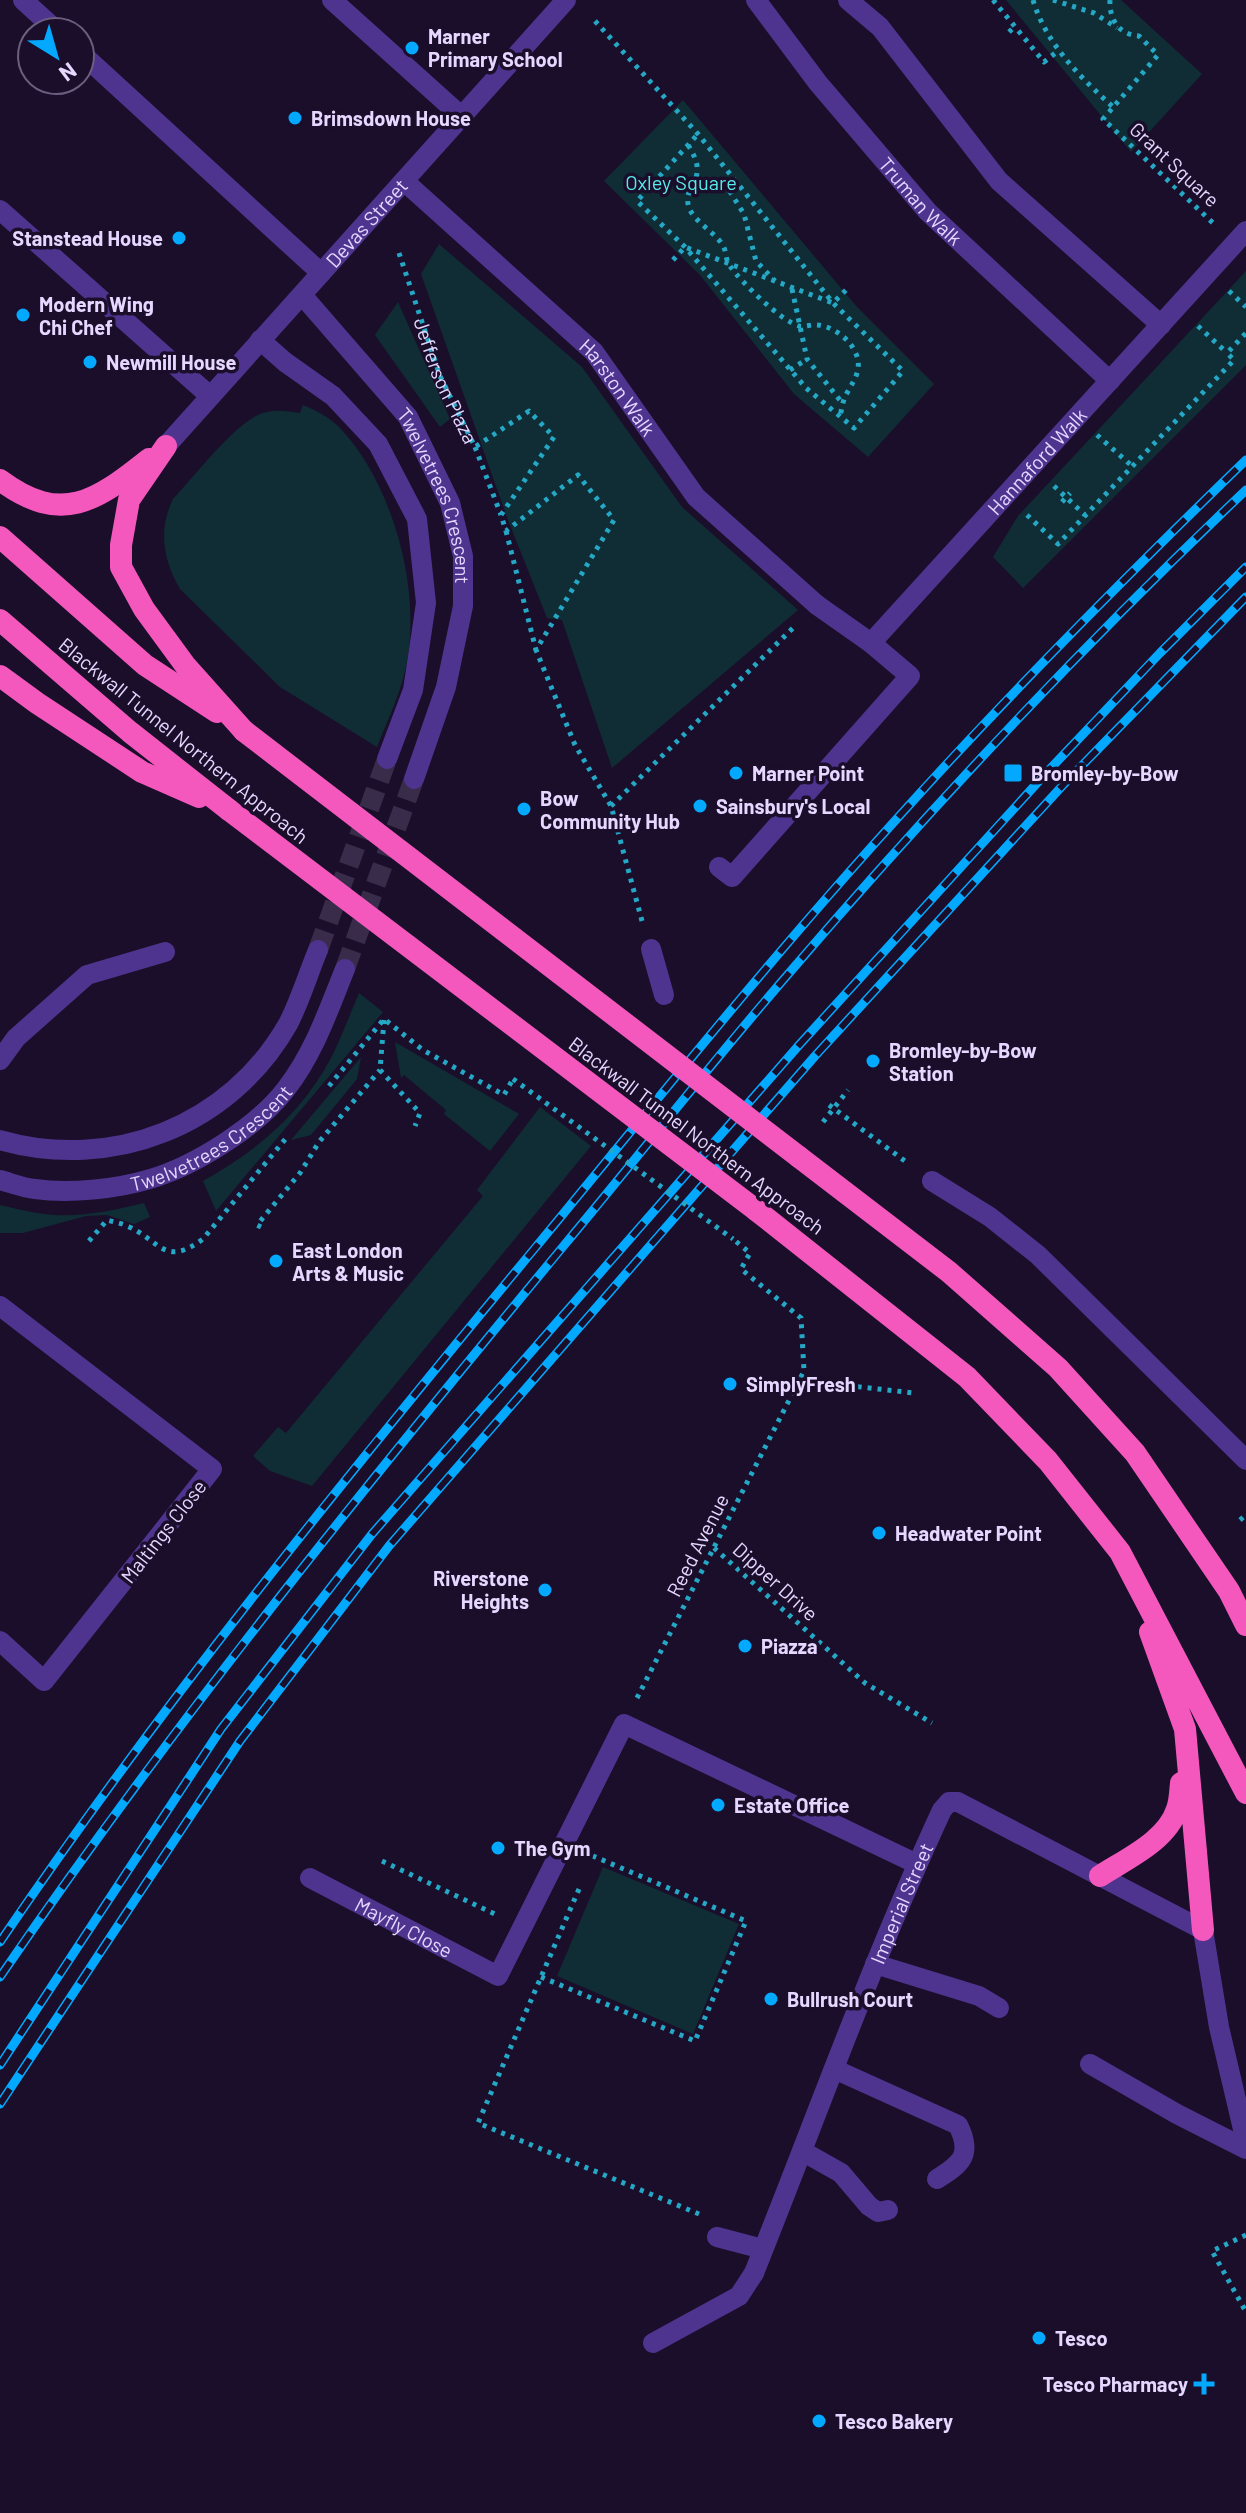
<svg xmlns="http://www.w3.org/2000/svg" width="1246" height="2513" font-family="Barlow,sans-serif">
<style>
.green{fill:#102d35}
.lines{fill:none;stroke-linecap:round;stroke-linejoin:round}
.tertiary-tunnel{stroke:#382c4a;stroke-width:20;stroke-dasharray:20 10;stroke-linecap:butt}
.path{stroke:#24a8c6;stroke-width:5;stroke-dasharray:4 6;stroke-linecap:butt}
.service{stroke:#4e348e;stroke-width:20}
.pedestrian{stroke:#4e348e;stroke-width:20}
.minor{stroke:#4e348e;stroke-width:20}
.tertiary{stroke:#4e348e;stroke-width:20}
.trunk{stroke:#f458bd;stroke-width:22}
.rail-casing{stroke:#03a8ff;stroke-width:9}
.rail{stroke:#1a0e2a;stroke-width:6;stroke-dasharray:18;stroke-linecap:butt}
.path-bridge{stroke:#24a8c6;stroke-width:5;stroke-dasharray:4 6;stroke-linecap:butt}
.trunk-bridge{stroke:#f458bd;stroke-width:22}
.poi-dot{fill:#03a8ff;stroke:#1a0e2a;stroke-width:3}
.labels{text-anchor:middle;dominant-baseline:central;stroke-width:7;stroke-linejoin:round;paint-order:stroke}
.poi-label{font-size:20px;font-weight:bold;fill:#e5d7ff;stroke:#1a0e2a;text-anchor:start}
.street-label{font-size:20px;fill:#e5d7ff;stroke:#1a0e2a}
.park-label{font-size:20px;fill:#56ebeb;stroke:#1a0e2a}
</style>
<rect width="100%" height="100%" fill="#1a0e2a"/>
<!-- green -->
<path class="green" d="M1006,0H1121L1202,74L1131,152Z
M683,100L857,307L934,384L868,457L794,394L700,275L604,181Z
M439,244L582,367L682,507L798,610L612,768L562,620L547,618L508,520L421,274Z
M1246,271V365L1023,588L993,557L1018,516Z
M398,302L450,419L440,427L375,335Z
M303,405C317,411 329,417 339,427C392,482 421,587 407,661C402,691 388,719 377,747L280,687L180,589C163,560 158,530 173,499C194,477 236,421 263,413C276,409 287,411 300,413Z
M359,993L383,1012L216,1211L203,1181C257,1151 303,1112 332,1056C342,1036 350,1014 359,993Z
M395,1042L519,1114L490,1151L444,1114L446,1110L404,1075L401,1078Z
M361,1057L357,1079L311,1135L291,1140Z
M540,1107L591,1146L312,1486L270,1471L253,1456L278,1427L286,1433L483,1196L477,1190Z
M144,1203L150,1217L134,1224L107,1215L86,1216L23,1233H0V1205C14,1208 29,1212 44,1214C77,1218 112,1211 144,1203Z
M603,1867L739,1924L693,2034L557,1976Z"/>
<g class="lines">
<!-- tertiary-tunnel -->
<path class="tertiary-tunnel" d="M318,950L387,759
M345,969L414,779"/>
<!-- path -->
<g class="path">
<path d="M993,0L1044,62L1059,50"/>
<path d="M1033,0C1046,44 1080,77 1113,107"/>
<path d="M1053,0L1094,13L1117,28"/>
<path d="M1110,0C1109,19 1119,35 1139,36L1158,55L1103,119L1213,223"/>
<path d="M595,21L698,134L833,303L903,371L854,428L806,388L685,247L637,201L698,134"/>
<path d="M1009,32L1015,26"/>
<path d="M688,145C712,182 681,183 689,208C695,222 714,232 722,244C727,251 725,260 730,266C741,282 781,321 799,326C805,327 812,324 818,325C830,326 846,336 853,348C864,366 856,377 847,393C843,399 842,408 840,416"/>
<path d="M692,186L723,185L729,190L744,214L756,261L775,281"/>
<path id="s1" d="M399,253L440,376L475,447L529,411L554,437L501,515L506,531L578,475L614,520L536,650L575,745L611,806L642,921"/>
<path d="M673,260L685,247L833,303L847,289"/>
<path d="M792,289L807,359L843,404"/>
<path d="M1229,291L1246,307"/>
<path d="M1198,326L1227,353"/>
<path d="M790,370L807,359"/>
<path d="M1097,435L1132,466"/>
<path d="M475,447L501,515"/>
<path d="M1054,486L1085,515"/>
<path d="M1062,502L1070,493"/>
<path d="M1027,515L1058,544L1234,360L1227,353L1246,333"/>
<path d="M506,531L536,650"/>
<path d="M611,806L796,625"/>
<path d="M384,1020L380,1070L420,1113L415,1126"/>
<path d="M329,1086L384,1019L423,1050L504,1095L513,1079"/>
<path d="M829,1105L909,1164"/>
<path d="M823,1122L848,1090"/>
<path d="M261,1227L257,1225L300,1173L319,1142L380,1070"/>
<path d="M89,1241L107,1220C114,1222 121,1223 127,1226C160,1240 164,1268 203,1239L287,1137"/>
<path d="M798,1380L914,1393"/>
<path d="M1240,1520L1246,1515"/>
<path d="M714,1548L865,1683L932,1723"/>
<path d="M637,1698L804,1371L801,1318L741,1269L750,1253L733,1239"/>
<path d="M382,1861L497,1915"/>
<path d="M579,1889L478,2123L699,2214"/>
<path d="M541,1977L695,2041L746,1921L593,1856"/>
<path d="M1246,2235L1212,2251L1246,2312"/>
</g>
<!-- service -->
<g class="service">
<path d="M23,0L58,32"/>
<path d="M332,0L461,116"/>
<path d="M80,52L321,273"/>
<path d="M0,210L210,396"/>
<path d="M0,1060L16,1038L87,975L165,952"/>
<path d="M932,1181L990,1217L1038,1255L1246,1460"/>
<path id="s2" d="M310,1878L498,1976L624,1724L917,1864"/>
<path d="M875,1964L979,1996L999,2008"/>
<path d="M1090,2064L1177,2114L1246,2149"/>
<path d="M834,2069L958,2125C973,2155 961,2164 937,2179"/>
<path d="M802,2151L841,2173L869,2206L878,2212L888,2210"/>
<path d="M717,2237L763,2249"/>
<path d="M653,2343L739,2296L754,2273"/>
</g>
<!-- pedestrian -->
<g class="pedestrian">
<path id="s3" d="M756,0L818,83L928,212L1110,381"/>
<path d="M848,0L880,27L999,181L1161,325"/>
<path id="s4" d="M404,181L594,352L696,497L817,605"/>
<path d="M651,949L664,995"/>
</g>
<!-- minor -->
<g class="minor">
<path id="s5" d="M817,605L871,643L1246,231"/>
<path d="M719,867L732,877L910,676L871,643"/>
<path d="M0,1306L212,1469L44,1681L0,1641"/>
<path id="s6" d="M754,2273C816,2118 872,1961 942,1810L949,1802H958L1203,1930"/>
</g>
<!-- tertiary -->
<g class="tertiary">
<path id="s7" d="M302,295L408,417L450,503L463,556V606L446,687L414,779"/>
<path d="M260,340L285,362L333,396L378,444L417,519L426,603L413,690L387,759"/>
<path id="s8" d="M166,446L566,0"/>
<path d="M0,1140C112,1172 230,1126 288,1024C300,1001 308,974 318,950"/>
<path id="s9" d="M0,1180C11,1183 24,1188 35,1189C69,1194 117,1189 150,1179C195,1166 258,1126 286,1089C314,1053 328,1011 345,969"/>
<path d="M1203,1930L1219,2027L1246,2142"/>
</g>
<!-- trunk -->
<path class="trunk" d="M166,446L129,500L121,545V567L144,609L185,665L244,731
M0,480C62,526 96,501 149,459
M0,537L145,665L217,712
M0,620L130,732L229,810
M0,676L37,703L142,772L199,797
M799,1157L949,1272L1058,1368L1135,1453L1229,1591L1246,1625
M756,1210L967,1377L1048,1461L1120,1552L1246,1793
M1150,1632L1185,1729L1203,1930
M1100,1876C1126,1859 1167,1841 1177,1809C1180,1801 1180,1792 1181,1783"/>
<defs>
<path id="rail" d="M0,1942C164,1700 350,1472 535,1248C653,1105 769,960 893,823C1006,697 1125,577 1246,460
M0,1977C174,1722 369,1481 566,1243C641,1153 713,1061 790,972C934,804 1085,643 1246,490
M0,2065L221,1729L372,1534L800,1044L1049,770L1160,653L1246,567
M0,2104L240,1741L389,1546L815,1056L1064,784L1246,597"/>
</defs>
<!-- rail casing -->
<use href="#rail" class="rail-casing"/>
<!-- rail -->
<use href="#rail" class="rail"/>
<!-- path-bridge -->
<path class="path-bridge" d="M513,1079L733,1239"/>
<!-- trunk-bridge -->
<path class="trunk-bridge" d="M244,731L799,1157
M229,810L756,1210"/>
</g>
<!-- markers -->
<g class="poi-dot">
<circle cx="412" cy="48" r="8"/>
<circle cx="295" cy="118" r="8"/>
<circle cx="179" cy="238" r="8"/>
<circle cx="23" cy="315" r="8"/>
<circle cx="90" cy="362" r="8"/>
<circle cx="736" cy="773" r="8"/>
<rect x="1003" y="763" width="20" height="20" rx="4"/>
<circle cx="700" cy="806" r="8"/>
<circle cx="524" cy="809" r="8"/>
<circle cx="873" cy="1061" r="8"/>
<circle cx="276" cy="1261" r="8"/>
<circle cx="730" cy="1384" r="8"/>
<circle cx="879" cy="1533" r="8"/>
<circle cx="545" cy="1590" r="8"/>
<circle cx="745" cy="1646" r="8"/>
<circle cx="718" cy="1805" r="8"/>
<circle cx="498" cy="1848" r="8"/>
<circle cx="771" cy="1999" r="8"/>
<circle cx="1039" cy="2338" r="8"/>
<path d="M1200 2372h8v8h8v8h-8v8h-8v-8h-8v-8h8z"/>
<circle cx="819" cy="2421" r="8"/>
</g>
<g class="labels">
<!-- poi labels -->
<g class="poi-label">
<text x="428" y="36">Marner<tspan x="428" dy="23">Primary School</tspan></text>
<text x="311" y="118">Brimsdown House</text>
<text x="163" y="238" text-anchor="end">Stanstead House</text>
<text x="39" y="304">Modern Wing<tspan x="39" dy="23">Chi Chef</tspan></text>
<text x="106" y="362">Newmill House</text>
<text x="752" y="773">Marner Point</text>
<text x="1031" y="773">Bromley-by-Bow</text>
<text x="540" y="798">Bow<tspan x="540" dy="23">Community Hub</tspan></text>
<text x="716" y="806">Sainsbury's Local</text>
<text x="889" y="1050">Bromley-by-Bow<tspan x="889" dy="23">Station</tspan></text>
<text x="292" y="1250">East London<tspan x="292" dy="23">Arts &amp; Music</tspan></text>
<text x="746" y="1384">SimplyFresh</text>
<text x="895" y="1533">Headwater Point</text>
<text x="529" y="1578" text-anchor="end">Riverstone<tspan x="529" dy="23">Heights</tspan></text>
<text x="761" y="1646">Piazza</text>
<text x="734" y="1805">Estate Office</text>
<text x="514" y="1848">The Gym</text>
<text x="787" y="1999">Bullrush Court</text>
<text x="1055" y="2338">Tesco</text>
<text x="1188" y="2384" text-anchor="end">Tesco Pharmacy</text>
<text x="835" y="2421">Tesco Bakery</text>
</g>
<!-- street labels -->
<g class="street-label">
<text transform="translate(1175 164) rotate(43)">Grant Square</text>
<text stroke="none"><textPath href="#s3" startOffset="260">Truman Walk</textPath></text>
<text stroke="none"><textPath href="#s8" startOffset="300">Devas Street</textPath></text>
<text stroke="none"><textPath href="#s1" startOffset="136">Jefferson Plaza</textPath></text>
<text stroke="none"><textPath href="#s4" startOffset="298">Harston Walk</textPath></text>
<text stroke="none"><textPath href="#s5" startOffset="312">Hannaford Walk</textPath></text>
<text stroke="none"><textPath href="#s7" startOffset="246">Twelvetrees Crescent</textPath></text>
<text transform="translate(184 740) rotate(39)">Blackwall Tunnel Northern Approach</text>
<text stroke="none"><textPath href="#s9" startOffset="226">Twelvetrees Crescent</textPath></text>
<text transform="translate(697 1135) rotate(37)">Blackwall Tunnel Northern Approach</text>
<text transform="translate(163 1531) rotate(-52)">Maltings Close</text>
<text transform="translate(697 1545) rotate(-63)">Reed Avenue</text>
<text transform="translate(776 1581) rotate(42)">Dipper Drive</text>
<text stroke="none"><textPath href="#s6" startOffset="398">Imperial Street</textPath></text>
<text stroke="none"><textPath href="#s2" startOffset="106">Mayfly Close</textPath></text>
</g>
<!-- park labels -->
<g class="park-label">
<text x="681" y="182">Oxley Square</text>
</g>
</g>
<!-- north arrow -->
<g transform="translate(56 56) rotate(143)"><circle r="38" fill="#1a0e2a" stroke="#6b5e7f" stroke-width="2"/>
<path d="M0-6L14 30L0 20L-14 30Z" fill="#03a8ff"/>
<text y="-12" font-size="22" font-weight="bold" text-anchor="middle" fill="#e5d7ff">N</text>
</g>
</svg>
